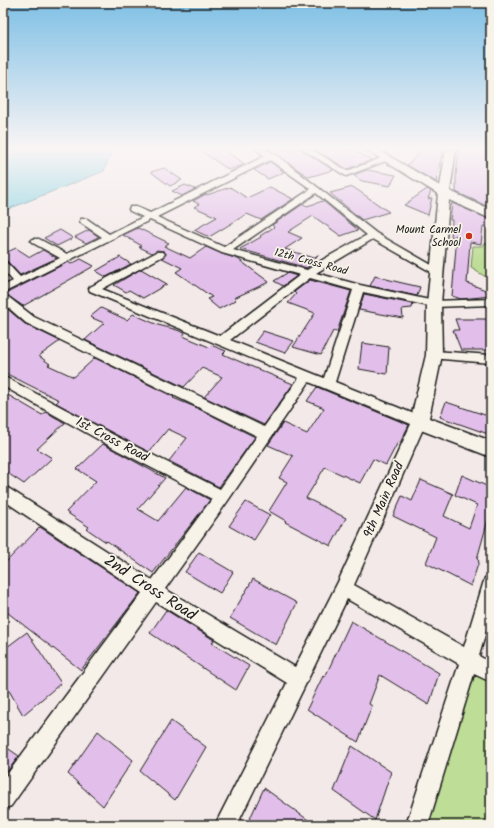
<svg xmlns="http://www.w3.org/2000/svg" width="494" height="828" font-family="Kalam,sans-serif">
<style>
.green{fill:#bedd96;stroke:#6d7c59}
.water{fill:#82d1e0;stroke:#598992}
.building{fill:#e2bfea;stroke:#1c1c1c}
.lines{fill:none;stroke-linecap:round;stroke-linejoin:round}
.street-casing{stroke:#1c1c1c;stroke-width:3}
.secondary-casing{stroke:#1c1c1c;stroke-width:3}
.street{fill:#f7f3e8;fill-rule:evenodd}
.secondary{fill:#f7f3e8;fill-rule:evenodd}
.poi-dot{fill:#c8321e;stroke:#f7f3e8;stroke-width:1.5}
.labels{text-anchor:middle;dominant-baseline:central;stroke-width:3.5;stroke-linejoin:round;paint-order:stroke}
.far-poi-label{font-size:11px;fill:#1c1c1c;stroke:#f7f3e8;text-anchor:end}
.far-street-label{font-size:11px;fill:#1c1c1c;stroke:#f7f3e8}
.street-label{font-size:13px;fill:#1c1c1c;stroke:#f7f3e8}
.near-street-label{font-size:16px;fill:#1c1c1c;stroke:#f7f3e8}
</style>
<rect width="100%" height="100%" fill="#f3e9e8"/>
<filter id="ink" filterUnits="userSpaceOnUse"><feTurbulence type="fractalNoise" baseFrequency=".025" numOctaves="2"/><feDisplacementMap in="SourceGraphic" scale="8" xChannelSelector="R" yChannelSelector="G"/><feConvolveMatrix kernelMatrix="1 2 1 2 8 2 1 2 1" color-interpolation-filters="sRGB"/></filter>
<g filter="url(#ink)">
<!-- green -->
<path class="green" d="M491,242V280L471,268L473,246H483L484,244Z
M467,667L491,681V825H417Z"/>
<!-- water -->
<path class="water" d="M3,149H112L104,171L3,211Z"/>
<!-- building -->
<path class="building" d="M198,149H222L245,164L229,170Z
M268,149H301L333,170L309,177Z
M314,149H351L372,160L347,169Z
M424,149H443L436,182L407,165Z
M459,149H491V208L456,192V175Z
M270,162L284,172L268,179L254,170Z
M164,168L182,180L170,186L151,172Z
M367,170L396,175L390,186L362,181L353,175Z
M185,185L195,189L182,196L172,191Z
M230,187L247,198L270,187L293,199L261,220L247,214L209,237L194,230L217,217L194,207L199,204L193,201L206,194L207,195Z
M353,187L389,212L362,220L330,193Z
M427,189L431,191L428,199L432,198L428,215L404,205Z
M323,201L358,230L341,236L313,216L288,232L302,238L285,249L313,258L318,255V256L307,268L240,249L261,237L260,236L274,227L272,225L303,204L307,206Z
M452,203L491,220V230L483,226L481,244L470,242L467,283L491,292V296L461,299L452,296L457,235L451,238L452,220H450Z
M138,228L169,243L164,246L190,258L206,247L222,254L238,259L269,282L234,298L236,300L219,309L207,299L212,297L176,272L182,268L162,258L166,254L164,251L157,250L152,253L139,247L142,246L123,235Z
M60,230L73,238L57,246L44,238Z
M89,230L98,236V237L86,243L75,237Z
M16,248L30,257L43,250L57,258L20,275L7,261L3,260V254Z
M120,257L131,264L106,277L96,271Z
M81,259L94,266L23,306L5,294L68,262L71,264Z
M141,269L167,284L143,298L129,290L126,292L114,285Z
M287,273L297,276L283,286L274,281Z
M375,276L398,282L420,287L417,296L370,286Z
M310,280L351,291L337,332L333,331L321,355L293,347L315,313L288,303L296,294L294,292Z
M364,294L413,304L412,308L402,309L403,318L359,310Z
M3,305L25,324L60,341L39,356L50,364L48,365L74,377L95,358L174,397L173,398L195,407L255,437L219,487L169,461L187,438L168,429L149,452L128,441L56,403L59,400L3,372Z
M101,308L127,320L133,314L158,325L174,329L185,333L183,336L209,347L211,345L226,351L223,354L236,360L293,384L264,425L204,397L222,377L202,368L184,387L85,340L104,323L90,317Z
M455,319H486L491,329V350H461L453,330H459Z
M263,331L294,341L285,353L255,342Z
M362,343L389,347L387,374L359,369Z
M317,387L409,425L400,443L398,442L386,465L373,459L360,483L325,467L306,498L346,518L331,546L285,522L286,521L269,511L287,482L279,478L293,456L268,445L283,423L307,434L324,408L307,401Z
M3,392L42,415L46,412L65,423L37,449L52,458L24,484L3,470Z
M446,402L491,417V435L440,417Z
M103,444L165,478L138,509L158,521L186,487L210,500L153,573L107,541L106,542L87,529L89,527L66,512L96,481L77,469Z
M462,475L491,488V509L477,559L479,561L471,586L426,563L436,537L393,516L402,496L412,501L421,480L453,494L444,516L469,528L477,505L455,495Z
M246,502L270,515L254,540L229,526Z
M40,527L140,593L81,670L3,609V565Z
M199,552L233,572L220,593L185,572Z
M253,579L297,603L276,645L230,618Z
M166,610L214,640L212,643L249,666L236,690L150,633Z
M351,621L439,673L429,705L380,675L369,704L372,706L358,742L307,709L323,676L325,677Z
M27,632L61,683L23,715L3,680V650Z
M171,721L206,747L175,800L140,771Z
M98,731L133,760L103,806L68,774Z
M3,745L19,756L3,777Z
M352,746L391,772L375,820L334,791Z
M264,788L315,825H247Z"/>
<g class="lines">
<defs>
<path id="street" d="M256,149H265L275,154L376,233L442,271L437,274L433,273L373,239L316,273L360,285L434,301L491,299V305L434,307L363,292L335,382L424,418L426,422L354,585L464,647L483,584L485,578L491,576V614L479,656L491,663V682L474,674L428,825H406L459,664L347,599L237,825H215L287,683L156,602L11,806L3,809V780L142,593L3,500V486L8,488L152,580L212,499L117,450L3,386V376L127,442L220,489L257,436L26,323L3,303V295L7,296L34,317L264,427L299,378L90,291L89,289L90,287L157,252H163L165,254L163,256L102,289L220,336L300,275L222,253L150,220L3,293V286L13,281L3,270V261L6,262L20,277L60,258L33,243L31,241L33,239H39L67,254L102,237L81,223L80,221L81,219H87L109,234L143,217L130,211L129,209L130,207H136L150,213L265,156ZM270,160L311,189L224,247L157,217ZM316,193L367,235L324,259L307,270L233,250ZM310,278L353,290L324,378L230,340ZM309,382L411,424L338,582L295,667L165,589L227,502Z
M302,149H311L347,171L384,157H390L391,159L346,176Z
M434,351L491,355V363L430,358L428,355L430,352Z"/>
<path id="secondary" d="M365,149H377L440,186L446,149H456L450,191L491,210V219L449,200L441,304L442,355L429,418L491,441V457L413,427L410,422L426,355L427,304L438,194Z"/>
</defs>
<!-- street casing -->
<use href="#street" class="street-casing"/>
<!-- secondary casing -->
<use href="#secondary" class="secondary-casing"/>
<!-- street -->
<use href="#street" class="street"/>
<!-- secondary -->
<use href="#secondary" class="secondary"/>
</g>
</g>
<!-- sky -->
<linearGradient id="sky" x2="0" y2="1"><stop stop-color="#7fc0e5"/><stop offset="0.56" stop-color="#faf5f5"/><stop offset="1" stop-color="#faf5f5" stop-opacity="0"/></linearGradient>
<rect width="494" height="265" fill="url(#sky)"/>
<!-- markers -->
<circle class="poi-dot" cx="469" cy="236" r="4"/>
<g class="labels">
<!-- far-poi labels -->
<g class="far-poi-label">
<text x="461" y="230">Mount Carmel<tspan x="461" dy="13">School</tspan></text>
</g>
<!-- far-street labels -->
<g class="far-street-label">
<text transform="translate(311 262) rotate(15)">12th Cross Road</text>
</g>
<!-- street labels -->
<g class="street-label">
<text transform="translate(112 440) rotate(28)">1st Cross Road</text>
<text transform="translate(384 500) rotate(-66)">9th Main Road</text>
</g>
<!-- near-street labels -->
<g class="near-street-label">
<text transform="translate(150 588) rotate(33)">2nd Cross Road</text>
</g>
</g>
<!-- margin -->
<rect width="494" height="828" fill="none" stroke="#f7f3e8" stroke-width="16"/>
<rect x="8" y="8" width="478" height="812" fill="none" stroke="#1c1c1c" stroke-width="1.5" filter="url(#ink)"/>
</svg>
